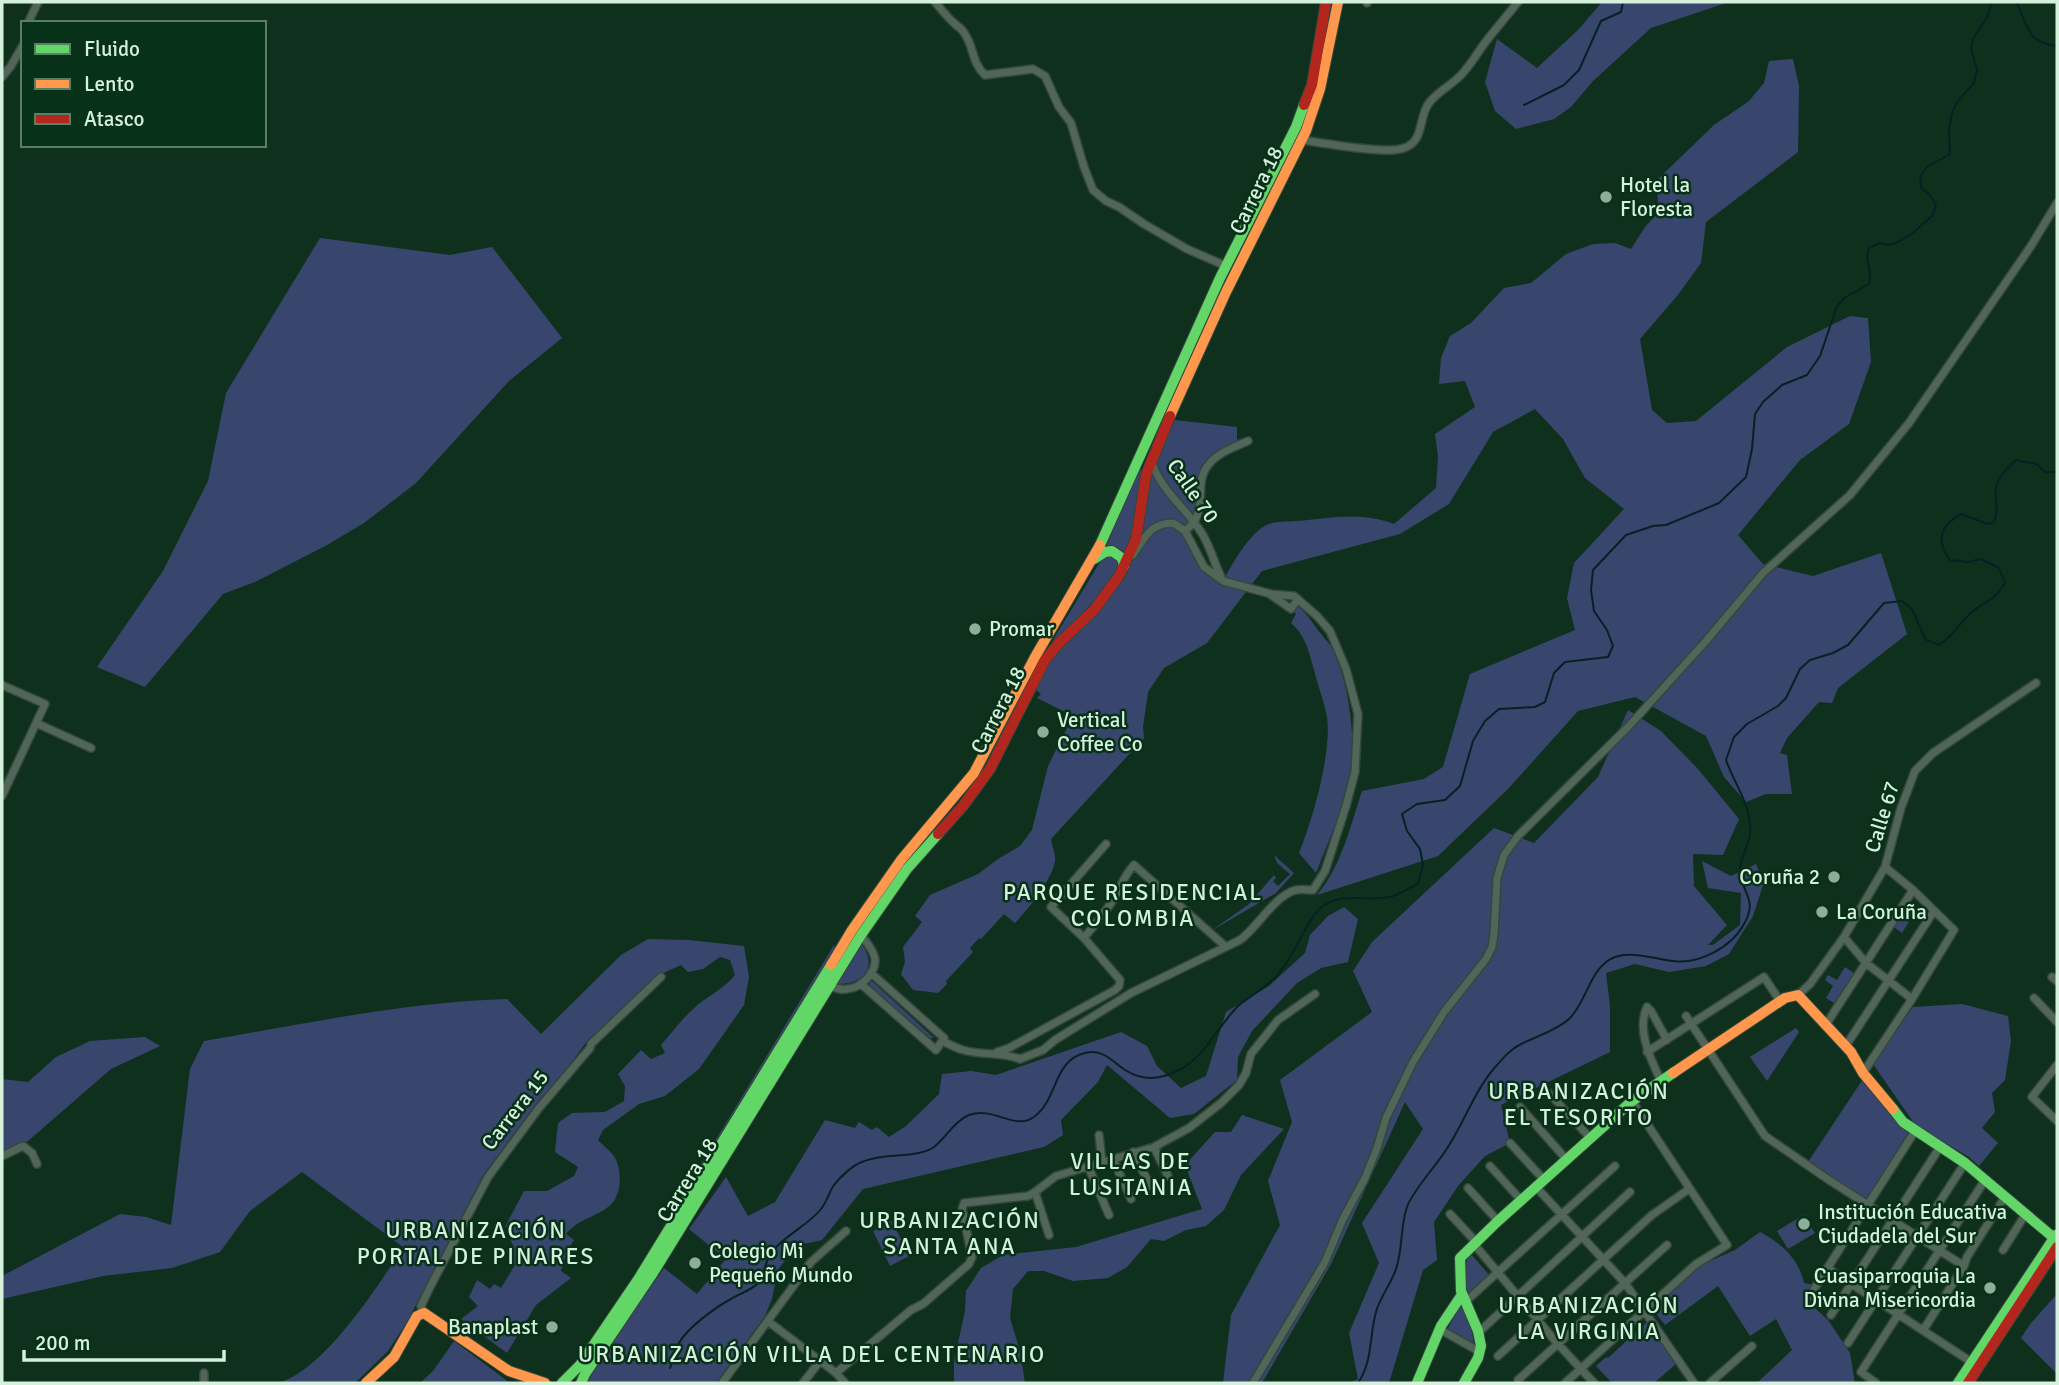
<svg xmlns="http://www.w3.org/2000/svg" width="2059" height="1385" font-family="Signika,sans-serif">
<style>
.green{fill:#38466d}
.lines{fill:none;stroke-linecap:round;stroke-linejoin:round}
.stream{stroke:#052124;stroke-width:2}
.street-casing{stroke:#33473a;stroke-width:10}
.fast-casing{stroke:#33473a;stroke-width:12}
.slow-casing{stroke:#33473a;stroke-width:12}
.jam-casing{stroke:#33473a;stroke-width:12}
.street{stroke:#516658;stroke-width:7}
.fast{stroke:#63d668;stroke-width:10}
.slow{stroke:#ff974d;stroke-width:10}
.jam{stroke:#b3261e;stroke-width:10}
.poi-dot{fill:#90ad99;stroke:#073118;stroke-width:2.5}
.labels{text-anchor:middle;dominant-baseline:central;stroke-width:5;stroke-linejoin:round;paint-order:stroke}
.poi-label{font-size:21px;fill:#d5f1db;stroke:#073118;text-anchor:start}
.street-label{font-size:21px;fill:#d5f1db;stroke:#073118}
.neighbourhood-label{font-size:23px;letter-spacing:2px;fill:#d5f1db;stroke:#073118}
</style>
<rect width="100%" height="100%" fill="#10301e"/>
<!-- green -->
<path class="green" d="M1602,2H1729L1651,28L1593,81L1571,107L1554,119L1516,129L1495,111L1485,82L1497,39L1537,68L1579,29Z
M1793,59L1799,86L1798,152L1706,222L1701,263L1677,296L1640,339L1652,410L1667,423L1696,421L1787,347L1850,316L1868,318L1871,362L1849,424L1800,460L1738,535L1763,564L1813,576L1881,553L1907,634L1838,688L1832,703L1819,702L1787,738L1780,753L1787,755L1792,794H1766L1746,802L1724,777L1706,736L1635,697L1578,711L1509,788L1438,856L1317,895C1342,865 1350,827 1362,791L1424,779L1443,767L1470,674L1575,630L1567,598L1574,563L1624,509L1585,478L1563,439L1535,409L1493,432L1449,504L1400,534L1262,571L1207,643L1164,668L1148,692L1143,727L1144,738L1051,839C1052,846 1056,855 1055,861C1052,880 1028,909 1015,923L1004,914L981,939L979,938L970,948L973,952L946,981L947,984L938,993L913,990L901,974L905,962L903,947L922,922L915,916L930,895L978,874L998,859L1020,846L1032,830L1048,766L1073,716L1037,698L1041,694L1035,689L1048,663L1127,569L1150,535L1157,528L1172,526L1182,532L1202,569L1222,583C1230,567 1251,530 1269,524C1277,521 1288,522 1296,521C1331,518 1361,511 1394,524L1436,488L1438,456L1435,434L1475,407L1465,381L1439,384L1441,358L1450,336L1471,323L1504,288L1531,283L1566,254L1593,244L1615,243L1631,249L1645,227L1659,212L1656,181L1714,125L1749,101L1764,83L1769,61Z
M320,238L450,255L492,247L562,338L509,381L416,483L364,523L327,545L257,581L223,594L145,687L97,667L163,571L208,481L226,393Z
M1175,420L1237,427V442C1197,459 1200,475 1196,513L1194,518C1178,501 1164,484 1155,462Z
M1140,467L1142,473L1136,521L1124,555L1105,549Z
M1152,472L1190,523L1183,527C1156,517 1157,521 1138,542Z
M1112,553L1120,563C1104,594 1077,619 1052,644L1053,640L1103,557Z
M1298,606C1309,615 1313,625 1322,635C1325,640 1330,643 1332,648C1348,678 1356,737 1351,770C1345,806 1329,839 1316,873L1299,853C1313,819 1332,752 1327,717C1324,701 1318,686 1314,670C1309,652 1306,636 1291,623L1296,614L1293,611Z
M1628,710L1661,731L1698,769L1739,819L1723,855L1693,854L1694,886L1727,925L1708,945H1713L1740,925L1741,893L1708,888L1702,861L1731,876L1756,864L1764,882L1753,916L1729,954L1706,966L1669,972L1635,964L1606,973L1610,1006V1052L1501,1105L1510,1143L1485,1156L1458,1186L1434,1222L1437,1260L1423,1270L1389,1383H1349L1358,1379L1349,1333L1379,1263L1362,1223L1423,1129L1405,1102L1331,1264L1262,1383H1223L1231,1315L1280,1225L1268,1181L1292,1122L1280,1080L1372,1012L1353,971L1372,942L1494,828L1534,843L1598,777Z
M1274,855L1294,873L1276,893L1211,931L1249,904L1274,875L1276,878L1273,881L1278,886L1290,874L1277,863Z
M1910,902L1918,907L1902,933L1894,927Z
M1344,907L1358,919L1348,962L1321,968L1297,983L1252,1031L1238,1057L1237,1080L1194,1114L1170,1118L1107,1065L1098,1082L1061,1120L1063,1135L1044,1147L863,1189L822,1240L795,1246L778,1270L772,1299L765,1316L716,1383H588L593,1370L664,1268L697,1294L726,1259L689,1229L726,1177L748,1216L775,1202L825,1120L855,1128L859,1122L872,1130L877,1127L889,1137L906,1126L939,1094L942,1074L971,1071L996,1075L1121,1032L1147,1046L1157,1066L1181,1088L1206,1076L1226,1012L1269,986L1305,953L1310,935L1328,916Z
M648,939L689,940L744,946L749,977L744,1005L699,1069L665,1096L639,1104L603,1130L598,1140C603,1145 610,1151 614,1156C623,1171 622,1197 608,1207C594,1218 578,1219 566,1234L574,1240L567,1251L561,1271L571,1278L536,1305L507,1353L461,1319L478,1306L469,1297L477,1280L490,1289L494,1284L501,1288L515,1265L511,1255L514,1247L510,1239L513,1231L505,1227L524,1191H547L574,1176L578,1167L555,1152L558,1123L572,1113L605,1112L624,1101L625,1086L618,1074L641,1050L651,1059L665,1053L661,1045C671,1034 680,1021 691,1011C706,996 722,991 735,975L730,960L720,957L703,969L688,972L681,965L661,974L587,1041L561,1077L539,1100L484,1174L407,1322L388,1351L355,1383H244C254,1381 266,1385 276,1383C320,1376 380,1284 403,1247L302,1172L250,1211L220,1252L172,1268L103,1276L2,1299V1276L120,1214L146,1217L171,1225L190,1069L204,1041C304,1024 405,1002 507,999L541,1034L621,955Z
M860,942C879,966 865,985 837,984Z
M834,945L835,948L676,1208L675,1207Z
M1845,967L1854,973L1834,1003L1826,998L1833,986L1825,980L1828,975L1837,980Z
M870,981L873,982L934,1038H930L869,986Z
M1962,1004L2008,1016L2011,1041L2005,1080L1992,1093L1995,1112L1982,1128L1998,1143L1979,1166L1969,1157L1916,1126L1873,1064L1913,1007Z
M1796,1028L1799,1032L1767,1081L1750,1057Z
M145,1037L160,1046L111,1069L28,1141L2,1154V1079L28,1082L56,1057L90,1041Z
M1863,1079L1909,1134L1868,1200L1808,1162Z
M1242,1115L1284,1129L1241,1175L1224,1210L1206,1226L1186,1230L1164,1241L1151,1239L1127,1267L1108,1278L1073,1281L1044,1271H1028L1013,1289L1010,1318L1020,1351L1025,1383H954V1361L965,1311L966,1291L981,1268L1003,1255L1076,1247L1202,1209L1185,1165L1215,1132H1231Z
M1803,1215L1815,1233L1788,1249L1777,1231Z
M892,1221L909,1256L890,1266L873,1231Z
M1760,1232C1781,1243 1799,1259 1804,1283L1814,1285L1804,1298L1828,1320L1850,1353L1855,1383H1757L1792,1350L1776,1319L1750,1336L1718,1286L1665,1325L1652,1308L1699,1266L1735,1250Z
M1471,1254L1490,1276L1468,1296C1464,1281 1460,1266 1471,1254Z
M2057,1294V1374L2021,1338L2031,1323Z
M1460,1305C1468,1316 1473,1332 1474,1345L1449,1331L1448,1328Z
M1647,1322L1677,1363L1654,1383H1612L1596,1366L1606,1357L1608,1358Z
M454,1341L510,1383H420L433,1371Z"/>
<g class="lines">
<!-- stream -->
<path class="stream" d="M2016,2C2029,26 2025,42 2057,46
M1524,105L1564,85L1579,70L1601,21L1621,12L1623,2
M670,1368C673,1360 675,1351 679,1343C687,1328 716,1307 731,1299C739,1294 752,1290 758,1283C764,1275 764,1267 768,1259C778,1238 807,1227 821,1209C827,1202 829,1192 834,1185C840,1177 853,1165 862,1162C883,1152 917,1159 934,1147C946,1138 954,1121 969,1115C994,1106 1014,1131 1034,1117C1058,1100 1053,1060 1085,1053C1104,1048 1113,1063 1127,1071C1143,1081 1161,1079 1177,1071C1205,1058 1217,1027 1238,1006C1250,996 1265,988 1276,977C1280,972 1285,966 1288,960C1299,945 1308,918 1322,907C1343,891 1366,902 1389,897C1399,895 1408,888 1418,884L1423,865L1420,849L1407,831L1402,814L1417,804L1445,800L1460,786L1473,741L1485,721L1499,709L1535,707L1545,702L1554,673L1565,662L1608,657L1613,646L1607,630L1594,611L1591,590L1593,570L1626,535L1653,526L1666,525L1719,503L1746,477L1752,449L1755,414L1763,402L1782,385L1807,375L1820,356L1837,306L1846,297L1869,284C1874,271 1863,261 1869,248L1880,243L1888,245L1898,242L1913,233L1933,215L1936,204L1929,194L1921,188L1920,176L1927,167L1950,154L1949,128L1953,110L1958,101L1974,83L1977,70L1971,48L1974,37L1986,19L1992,2
M1358,1383C1373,1361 1369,1337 1376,1312C1380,1297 1391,1284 1396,1269C1403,1249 1400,1227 1407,1207C1413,1190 1436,1166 1446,1150C1465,1122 1475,1088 1498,1064C1502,1059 1508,1053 1513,1049C1530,1037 1554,1033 1569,1019C1587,1002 1590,966 1615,957C1632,951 1656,959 1673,961C1698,965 1732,947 1744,924C1759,898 1740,893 1740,869C1740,857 1749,846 1750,834C1752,805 1735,786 1726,760L1734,737L1747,724L1778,706L1786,698L1800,669L1810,660L1833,653L1848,645L1884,603L1902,601L1912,609L1925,639L1939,645C1953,637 1959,623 1971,613C1984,601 1996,600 2005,583L1999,568L1981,559L1968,562L1950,560C1935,540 1941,525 1961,514L1987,524L1994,522C2000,505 1994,502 1996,488C1998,476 2008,468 2016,460L2037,464L2045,472H2057"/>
<defs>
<path id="street" d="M935,2C941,9 947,17 954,23C956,26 960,27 962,30C975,45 970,61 985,75L1033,69L1045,76L1059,107L1071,123L1084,167L1093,190L1106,201L1119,207L1144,224L1187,249L1226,266
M1367,2V3
M28,23L38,2
M2,77L11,66L23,45
M1302,140C1323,143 1386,155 1404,148C1425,141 1418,117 1429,103C1437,92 1452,85 1462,74C1473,62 1480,48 1491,35C1500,24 1509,13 1518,2
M1151,460C1160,490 1185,507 1201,532C1210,545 1214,563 1221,577
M1185,531C1212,510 1191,485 1209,464C1219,452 1234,447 1248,441
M1271,595L1291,609L1298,599
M2,685L45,704L2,796
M36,723L91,748
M1844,937L1866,963L1912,999
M1084,938L1051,907L1106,844
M2052,977L2057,981
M861,984L936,1050L944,1038L871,973
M831,986C835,988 842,990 847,989C861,988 876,973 875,959C874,950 866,942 861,935
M1798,995L1810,984L1844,937L1885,867L1901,808L1915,771L1933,753L2036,683
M2034,998L2057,1022
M1686,1016L1765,1136L1829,1180L1964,1266
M1825,1026L1913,890
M942,1041C949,1044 956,1048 963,1050C984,1056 998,1051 1020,1059L1043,1050L1055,1040L1131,993L1240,940C1258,927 1275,895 1296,890C1301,889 1307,890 1313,890L1325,871L1346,806L1355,772L1358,714L1346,669L1330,631L1317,616L1294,596L1271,594L1223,581L1204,567L1185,531L1173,523C1150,523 1145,538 1133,555
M1845,1047L1934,911
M997,1052L1009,1048L1115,990L1119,986L1120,980L1084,938C1095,924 1107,911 1116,895C1122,884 1125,874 1134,865L1225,946
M1647,1052L1764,977L1780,1001
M2057,1065L2032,1097L2057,1121
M1863,1073L1912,999L1954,930L1913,890L1885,867
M1661,1081C1651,1060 1636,1030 1647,1007L1651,1011L1667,1040
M1549,1093L1591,1139
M1520,1107L1567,1160
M1099,1135L1102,1162
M1510,1143L1544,1180
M1154,1147L1168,1176
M1133,1152L1151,1187
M2,1156L23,1146L32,1153L37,1164
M1113,1159L1131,1199
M1088,1166L1109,1215
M1490,1166L1521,1200
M1536,1187L1625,1283L1694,1383
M1468,1188L1498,1221
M1035,1192L1049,1235
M1450,1214L1476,1242
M1474,1244L1557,1343L1594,1383
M2003,1250L2025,1215
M1827,1268L1973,1363
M1809,1297L1915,1131
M1465,1302L1615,1166
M424,1313L421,1306L429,1289L488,1177L539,1108L590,1048L591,1044L661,977
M1831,1315L1940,1147
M769,1322L836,1373L845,1383
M1924,1329L1964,1266L1967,1257L2005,1197
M1441,1330L1480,1352
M1478,1333L1630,1192
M1848,1343L1965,1163
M1498,1356L1652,1215L1689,1189
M836,1373L911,1310L923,1304L969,1264L972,1257L962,1209L964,1203L1028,1196L1035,1192L1056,1176L1154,1147L1189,1128L1221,1103L1239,1085L1246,1073L1251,1054L1278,1020L1315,994
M1518,1380L1667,1245
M204,1383V1373
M722,1383L811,1262L846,1231
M803,1383L820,1361
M1253,1383L1325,1262L1342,1221L1365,1178L1377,1148L1386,1118L1413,1062L1444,1012L1486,959L1492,947L1494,934L1497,878L1504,855L1518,836L1628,727L1706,641L1763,573L1850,495L1909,423L2031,246L2057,203
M1565,1383L1696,1264L1727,1245L1632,1101
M1710,1383L1752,1346
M1876,1383L1861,1372L1985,1180"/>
<path id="fast" d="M1100,545L1220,278L1296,127L1304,105
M1094,559L1105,552L1112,551L1122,558L1124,566
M1893,1109L1903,1122L1965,1163L2054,1238
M562,1383L580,1365L639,1278L831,965
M581,1383L585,1374L653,1273L861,935L907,869L938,834
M1417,1383L1441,1326L1461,1296
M1464,1383L1478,1358L1481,1346L1478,1331L1461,1291L1460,1258L1498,1221L1632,1101L1673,1073
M1958,1383L2056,1235"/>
<path id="slow" d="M1170,416L1226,292L1306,131L1320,89L1338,2
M831,965L852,930L901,860L974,773L1035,657L1100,545
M1673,1073L1785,998L1798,995L1851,1052L1863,1073L1893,1109
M366,1383L394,1357L417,1316L424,1313L509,1371L545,1383"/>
<path id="jam" d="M1304,105L1312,85L1326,2
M938,834L963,806L990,769L1045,660L1059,643L1094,610L1119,576L1136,539L1146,475L1170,416
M1968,1383L2057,1247"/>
</defs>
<!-- street casing -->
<use href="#street" class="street-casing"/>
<!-- fast casing -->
<use href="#fast" class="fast-casing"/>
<!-- slow casing -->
<use href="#slow" class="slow-casing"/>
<!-- jam casing -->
<use href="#jam" class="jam-casing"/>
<!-- street -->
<use href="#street" class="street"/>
<!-- fast -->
<use href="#fast" class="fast"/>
<!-- slow -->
<use href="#slow" class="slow"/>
<!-- jam -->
<use href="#jam" class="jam"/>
</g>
<!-- markers -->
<g class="poi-dot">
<circle cx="1606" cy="197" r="7"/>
<circle cx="975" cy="629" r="7"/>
<circle cx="1043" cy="732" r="7"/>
<circle cx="1834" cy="877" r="7"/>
<circle cx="1822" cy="912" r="7"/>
<circle cx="1804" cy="1224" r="7"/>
<circle cx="695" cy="1263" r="7"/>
<circle cx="1990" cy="1288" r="7"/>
<circle cx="552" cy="1327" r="7"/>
</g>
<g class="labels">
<!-- poi labels -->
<g class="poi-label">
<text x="1620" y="185">Hotel la<tspan x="1620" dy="24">Floresta</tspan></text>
<text x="989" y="629">Promar</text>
<text x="1057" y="720">Vertical<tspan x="1057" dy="24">Coffee Co</tspan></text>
<text x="1820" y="877" text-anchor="end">Coruña 2</text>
<text x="1836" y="912">La Coruña</text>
<text x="1818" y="1212">Institución Educativa<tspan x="1818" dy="24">Ciudadela del Sur</tspan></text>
<text x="709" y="1251">Colegio Mi<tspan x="709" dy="24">Pequeño Mundo</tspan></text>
<text x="1976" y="1276" text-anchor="end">Cuasiparroquia La<tspan x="1976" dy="24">Divina Misericordia</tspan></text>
<text x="538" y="1327" text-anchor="end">Banaplast</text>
</g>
<!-- street labels -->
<g class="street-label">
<text transform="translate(1256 190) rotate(-64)">Carrera 18</text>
<text transform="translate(1193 491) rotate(55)">Calle 70</text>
<text transform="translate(998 710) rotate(-63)">Carrera 18</text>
<text transform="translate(1882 817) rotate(-73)">Calle 67</text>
<text transform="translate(515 1110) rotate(-52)">Carrera 15</text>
<text transform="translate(687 1180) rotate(-58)">Carrera 18</text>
</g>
<!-- neighbourhood labels -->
<g class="neighbourhood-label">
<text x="1133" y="892">PARQUE RESIDENCIAL<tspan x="1133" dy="26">COLOMBIA</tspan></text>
<text x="1579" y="1091">URBANIZACIÓN<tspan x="1579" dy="26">EL TESORITO</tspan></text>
<text x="1131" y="1161">VILLAS DE<tspan x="1131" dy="26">LUSITANIA</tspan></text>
<text x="950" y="1220">URBANIZACIÓN<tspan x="950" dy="26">SANTA ANA</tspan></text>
<text x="476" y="1230">URBANIZACIÓN<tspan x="476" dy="26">PORTAL DE PINARES</tspan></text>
<text x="1589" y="1305">URBANIZACIÓN<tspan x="1589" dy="26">LA VIRGINIA</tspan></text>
<text x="812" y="1354">URBANIZACIÓN VILLA DEL CENTENARIO</text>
</g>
</g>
<!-- border -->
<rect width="2059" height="1385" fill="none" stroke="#d5f1db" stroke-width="7"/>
<!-- legend -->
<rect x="21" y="21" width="245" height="126" fill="#073118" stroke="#597e66" stroke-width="2"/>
<rect x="35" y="44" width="35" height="10" fill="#63d668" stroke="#597e66" stroke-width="2"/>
<text x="84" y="56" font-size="21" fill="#d5f1db">Fluido</text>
<rect x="35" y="79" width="35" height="10" fill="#ff974d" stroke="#597e66" stroke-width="2"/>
<text x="84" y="91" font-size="21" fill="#d5f1db">Lento</text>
<rect x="35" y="114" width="35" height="10" fill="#b3261e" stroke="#597e66" stroke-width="2"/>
<text x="84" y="126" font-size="21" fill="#d5f1db">Atasco</text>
<!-- scale -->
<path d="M24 1350v10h200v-10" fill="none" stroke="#d5f1db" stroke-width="3.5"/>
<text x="35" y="1350" font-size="21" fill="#d5f1db" stroke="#073118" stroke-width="5" paint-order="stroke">200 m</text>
</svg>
